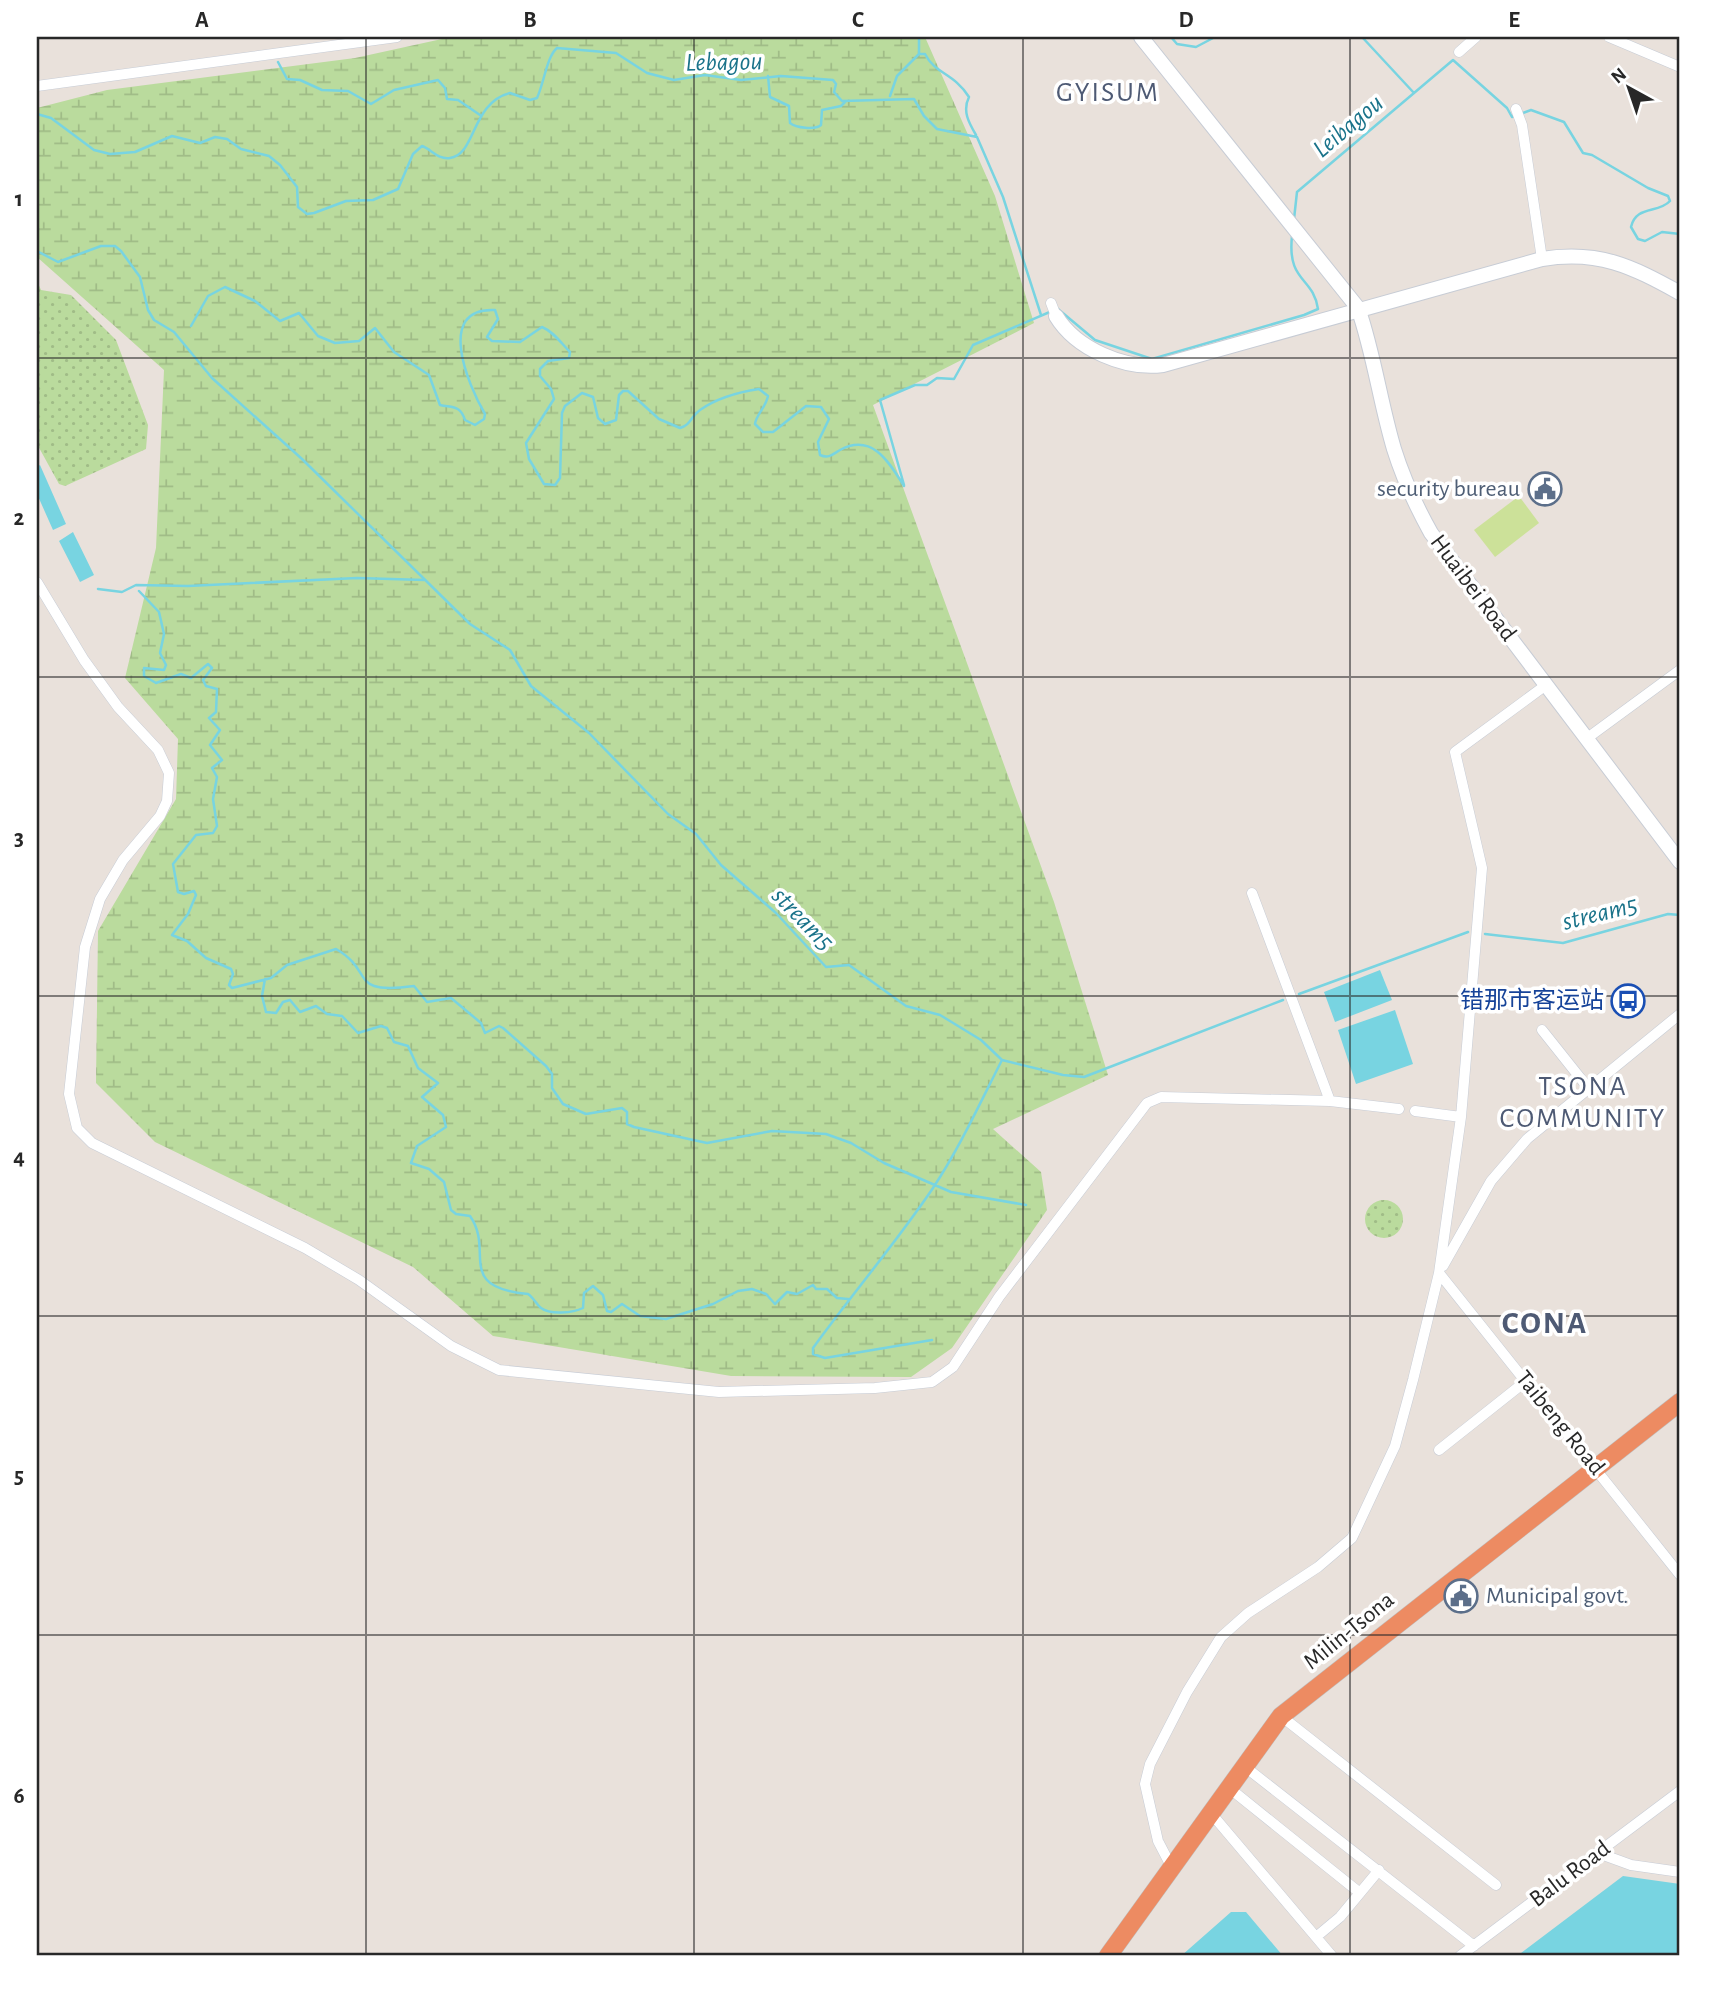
<svg xmlns="http://www.w3.org/2000/svg" width="1717" height="1993" font-family="'Alegreya Sans','Noto Sans SC',sans-serif">
<style>
.grass{fill:url(#grass-dots)}
.wetland{fill:url(#wetland-marsh)}
.pitch{fill:#cce199}
.water{fill:#78d4e1}
.lines{fill:none;stroke-linecap:round;stroke-linejoin:round}
.stream{stroke:#78d4e1;stroke-width:2.5}
.street-casing{stroke:#c7ccd5;stroke-width:11}
.secondary-casing{stroke:#c7ccd5;stroke-width:16}
.highway-casing{stroke:#bebebe;stroke-width:19}
.street{stroke:#fff;stroke-width:10}
.secondary{stroke:#fff;stroke-width:14}
.highway{stroke:#ed8b62;stroke-width:18}
.grid{fill:none;stroke:#282828;stroke-width:2;stroke-opacity:0.55}
.labels{text-anchor:middle;dominant-baseline:central;stroke-width:7;stroke-linejoin:round;paint-order:stroke}
.service-label{font-size:24px;fill:#4e5e75;stroke:#fff;text-anchor:end}
.street-label{font-size:24px;fill:#282828;stroke:#fff}
.transit-label{font-size:24px;fill:#164399;stroke:#fff;text-anchor:end}
.water-label{font-size:26px;font-style:italic;fill:#1a738a;stroke:#fff}
.quarter-label{font-size:28px;letter-spacing:2px;fill:#4e5a74;stroke:#fff}
.district-label{font-size:32px;font-weight:bold;letter-spacing:2px;fill:#4e5a74;stroke:#fff}
.neatline{fill:none;stroke:#282828;stroke-width:2.5}
.grid-label{font-size:23px;text-anchor:middle;font-weight:bold;fill:#282828}
</style>
<defs>
<pattern id="grass-dots" width="8" height="8" patternUnits="userSpaceOnUse" patternTransform="scale(1.75)"><rect width="8" height="8" fill="#badb9d"/><path d="M2 2h.1M6 6h.1" fill="none" stroke="#a0bc87" stroke-width="1.8" stroke-linecap="round"/></pattern>
<pattern id="wetland-marsh" width="20" height="14" patternUnits="userSpaceOnUse" patternTransform="scale(1.75)"><rect width="20" height="14" fill="#badb9d"/><path d="M1 5h8M5 5V1M11 12h8M15 12V8" fill="none" stroke="#a0bc87"/></pattern>
</defs>
<rect width="100%" height="100%" fill="#e9e1db"/>
<!-- grass -->
<path class="grass" d="M37,281L41,290L71,295L116,340L148,425L146,449L65,486L59,484L37,444Z
M1365 1219a19 19 0 1 1 38 0a19 19 0 1 1-38 0Z"/>
<!-- wetland -->
<path class="wetland" d="M451,37H925L995,196L1034,323L873,405L1054,902L1108,1075L993,1129L1041,1172L1047,1210L952,1348L911,1377L731,1376L493,1336L413,1267L155,1142L96,1083L98,931L176,799L178,739L125,678L156,548L164,370L37,257V108L107,90L355,58Z"/>
<!-- pitch -->
<path class="pitch" d="M1519,496L1539,523L1495,557L1474,530Z"/>
<!-- water -->
<path class="water" d="M40,465L66,524L53,530L37,494V467Z
M73,532L94,575L80,582L59,541Z
M1380,970L1392,1000L1335,1022L1324,992Z
M1395,1010L1413,1064L1356,1084L1338,1030Z
M1623,1876L1680,1884V1956H1517Z
M1231,1912H1246L1283,1956H1181Z"/>
<g class="lines">
<!-- stream -->
<path class="stream" d="M1171,37L1177,44L1196,47L1215,37
M1362,37L1414,93
M919,54H925C935,74 954,73 969,97C962,111 969,123 976,135
M278,62L287,79L300,80L322,90L348,91L371,104L394,90L438,80L445,88L447,99L458,100L480,115
M768,76L770,97L789,106L790,123C796,128 815,130 821,125L822,110L841,106L846,101
M890,96L897,76L919,54V37
M37,114L51,118L94,150L110,154L135,152L172,136L200,143L215,137L227,139L241,149L269,156L280,165L297,187L298,207L307,214L314,213L346,201L373,200L398,189L413,154L422,146C431,149 438,160 450,158C476,155 471,103 510,93L530,100L537,98C544,83 547,56 557,48L616,53L647,73L674,80L705,75L741,80L781,76L833,80L836,84L834,92L842,101L914,99L924,116L937,129L977,137L1003,197L1041,315
M1294,219L1297,192L1453,60L1507,108L1512,117L1531,110L1564,122L1583,153L1592,155L1648,188L1668,196L1670,201C1658,214 1636,205 1631,227L1638,239L1645,241L1662,232L1680,234
M37,251L58,262L101,246H115L121,251L140,277L148,310L154,320L174,332L212,378L302,459L470,624L510,650L531,686L589,733L668,814L696,834L721,865L776,913L826,967L849,965L906,1006L940,1015L981,1040L1002,1060L1063,1075L1084,1077L1283,1000
M1058,309L1095,340L1152,359L1304,315L1318,309C1313,276 1287,283 1292,236
M191,326L208,296L225,287L255,301L280,321L299,313L318,336L335,343L359,341L375,328L394,352L429,375L440,405C453,408 460,405 465,420L475,425L484,419L485,414C468,385 435,307 495,310L498,319L487,337L492,341L520,342L542,327C554,332 561,343 570,352L569,358L548,361L540,369V376L551,389L554,399L526,443L529,459L544,484L555,485L560,478L562,413L565,406L582,393L593,397L598,418L605,424L616,420L619,395L623,391H628L659,419L680,428C691,425 691,416 700,410C717,398 739,392 759,389L768,396C766,407 756,415 755,424L763,432H773L806,406L821,407L829,419L818,442L820,455C829,459 833,454 840,450C873,432 890,464 904,486
M904,485L880,400L915,385H927L937,378L954,379L973,345L1052,311
M98,589L122,592L136,585L188,586L357,578L425,580
M139,591L159,612L164,634L160,653L166,665L164,670L144,668V676L156,683L181,674L191,678L208,664L212,668L203,680L206,686L217,689L216,712L209,718L220,730L210,745L222,760L212,768L217,777L213,799L217,826L213,833L196,835L173,864L178,892L184,894L194,891L196,895L188,914L172,935L187,941L206,958L231,969L233,974L229,985L232,988L271,978L287,965L336,949C376,972 347,995 414,986L427,1002L451,998L481,1023L485,1033L499,1026L503,1028L546,1066L552,1074V1088L563,1104L586,1114L622,1108L627,1112V1124L634,1127L707,1143L772,1131L826,1134L851,1143L884,1163L951,1192L1026,1205
M1485,934L1563,943L1668,914L1680,915
M265,979L262,996L266,1012L276,1013L283,1002L290,1000L300,1012L316,1006L327,1014L342,1016L358,1033L381,1026L387,1028L394,1042L408,1046L418,1068L438,1083L422,1097L443,1115L446,1127L417,1146L411,1163L429,1169L444,1182L451,1210L456,1214L470,1216C495,1251 454,1287 528,1294C534,1298 536,1304 541,1308C550,1315 573,1313 583,1308L584,1293L593,1286L603,1295L607,1311L611,1312L622,1304L640,1316L666,1319L713,1304L738,1291L752,1289L766,1294L775,1304L787,1292L797,1294L813,1285L816,1289H827L837,1298L848,1299
M1299,994L1468,932
M932,1340L825,1358L813,1354V1348C852,1294 896,1243 933,1188C960,1147 980,1103 1002,1060"/>
<defs>
<path id="street" d="M1609,37L1680,67
M1459,52L1476,37
M37,86L397,37
M1516,109L1522,125L1542,259
M1051,303L1056,316
M37,582L84,660L118,707L158,750L169,773L167,801L160,816L123,860L100,899L85,947L69,1094L77,1128L92,1143L305,1248L359,1280L451,1346L499,1370L719,1392L875,1388L932,1382L953,1367L999,1297L1147,1103L1161,1097L1330,1101
M1586,739L1680,670
M1252,893L1330,1101L1399,1109
M1542,1030L1589,1089
M1415,1111L1461,1117
M1443,1266L1491,1181L1527,1139L1680,1014
M1439,1273L1680,1575
M1439,1450L1526,1381
M1281,1716L1496,1885
M1244,1766L1474,1946
M1228,1787L1360,1893
M1210,1812L1332,1956
M1598,1853L1631,1865L1680,1872
M1171,1866L1158,1841L1145,1784L1150,1764L1187,1692L1221,1637L1248,1613L1318,1567L1352,1538L1395,1446L1413,1380L1439,1273L1461,1117L1482,868L1455,752L1546,685
M1316,1937L1340,1917L1379,1870
M1460,1956L1680,1791"/>
<path id="secondary" d="M1141,37L1358,308C1374,354 1380,402 1394,449C1403,478 1416,506 1431,533L1680,862
M1056,316C1076,349 1125,370 1163,365L1542,259C1599,250 1631,266 1680,293"/>
<path id="highway" d="M1108,1956L1281,1716L1680,1402"/>
</defs>
<!-- street casing -->
<use href="#street" class="street-casing"/>
<!-- secondary casing -->
<use href="#secondary" class="secondary-casing"/>
<!-- highway casing -->
<use href="#highway" class="highway-casing"/>
<!-- street -->
<use href="#street" class="street"/>
<!-- secondary -->
<use href="#secondary" class="secondary"/>
<!-- highway -->
<use href="#highway" class="highway"/>
</g>
<!-- grid -->
<path class="grid" d="M366,37V1956M694,37V1956M1023,37V1956M1350,37V1956M37,358H1680M37,677H1680M37,996H1680M37,1316H1680M37,1635H1680"/>
<!-- icons -->
<defs>
<symbol id="civic-ring" viewBox="-11 -11 22 22"><circle r="9.5" fill="#fff" stroke="#5c6f8a" stroke-width="1.5"/><path d="M-.6-6.5H3V-4.5H.6V-3L4-1V1h2V6H-6V1h2V-1L-.6-3ZM-1.2 2.5V6h2.4V2.5Z" fill="#5c6f8a"/></symbol>
<symbol id="bus-ring" viewBox="-11 -11 22 22"><circle r="9.5" fill="#fff" stroke="#1a4fb4" stroke-width="1.5"/><path d="M-5-6H5V4H4V6H2V4H-2V6H-4V4H-5ZM-3.5-4V0h7V-4ZM-3.5 1.2v1.5H-2V1.2ZM2 1.2v1.5H3.5V1.2Z" fill="#1a4fb4"/></symbol>
</defs>
<g fill-rule="evenodd">
<use href="#civic-ring" x="1526" y="470" width="38" height="38"/>
<use href="#bus-ring" x="1609" y="982" width="38" height="38"/>
<use href="#civic-ring" x="1442" y="1577" width="38" height="38"/>
</g>
<g class="labels">
<!-- service labels -->
<g class="service-label">
<text x="1520" y="489">security bureau</text>
<text x="1486" y="1596" text-anchor="start">Municipal govt.</text>
</g>
<!-- street labels -->
<g class="street-label">
<text transform="translate(1473 588) rotate(53)">Huaibei Road</text>
<text transform="translate(1560 1423) rotate(51)">Taibeng Road</text>
<text transform="translate(1349 1631) rotate(-39)">Milin-Tsona</text>
<text transform="translate(1570 1874) rotate(-37)">Balu Road</text>
</g>
<!-- transit labels -->
<g class="transit-label">
<text x="1604" y="1001">错那市客运站</text>
</g>
<!-- water labels -->
<g class="water-label">
<text transform="translate(724 62) rotate(-1)">Lebagou</text>
<text transform="translate(1348 126) rotate(-40)">Leibagou</text>
<text transform="translate(1600 913) rotate(-14)">stream5</text>
<text transform="translate(803 919) rotate(46)">stream5</text>
</g>
<!-- quarter labels -->
<g class="quarter-label">
<text x="1108" y="93">GYISUM</text>
<text x="1583" y="1087">TSONA<tspan x="1583" dy="32">COMMUNITY</tspan></text>
</g>
<!-- district labels -->
<g class="district-label">
<text x="1545" y="1323">CONA</text>
</g>
</g>
<!-- border -->
<rect width="1717" height="1993" fill="none" stroke="#ffffff" stroke-width="77"/>
<!-- north arrow -->
<g transform="translate(1629 88) rotate(320)" stroke="#ffffff" stroke-width="5" paint-order="stroke">
<path d="M0-5L12 26L0 18L-12 26Z" fill="#282828"/>
<text y="-10" font-size="19" font-weight="bold" text-anchor="middle" fill="#282828">N</text>
</g>
<rect x="38" y="38" width="1640" height="1916" class="neatline"/>
<g class="grid-label">
<text x="202" y="27">A</text>
<text x="530" y="27">B</text>
<text x="858" y="27">C</text>
<text x="1186" y="27">D</text>
<text x="1514" y="27">E</text>
<text x="19" y="206">1</text>
<text x="19" y="525">2</text>
<text x="19" y="845">3</text>
<text x="19" y="1164">4</text>
<text x="19" y="1483">5</text>
<text x="19" y="1803">6</text>
</g>
</svg>
